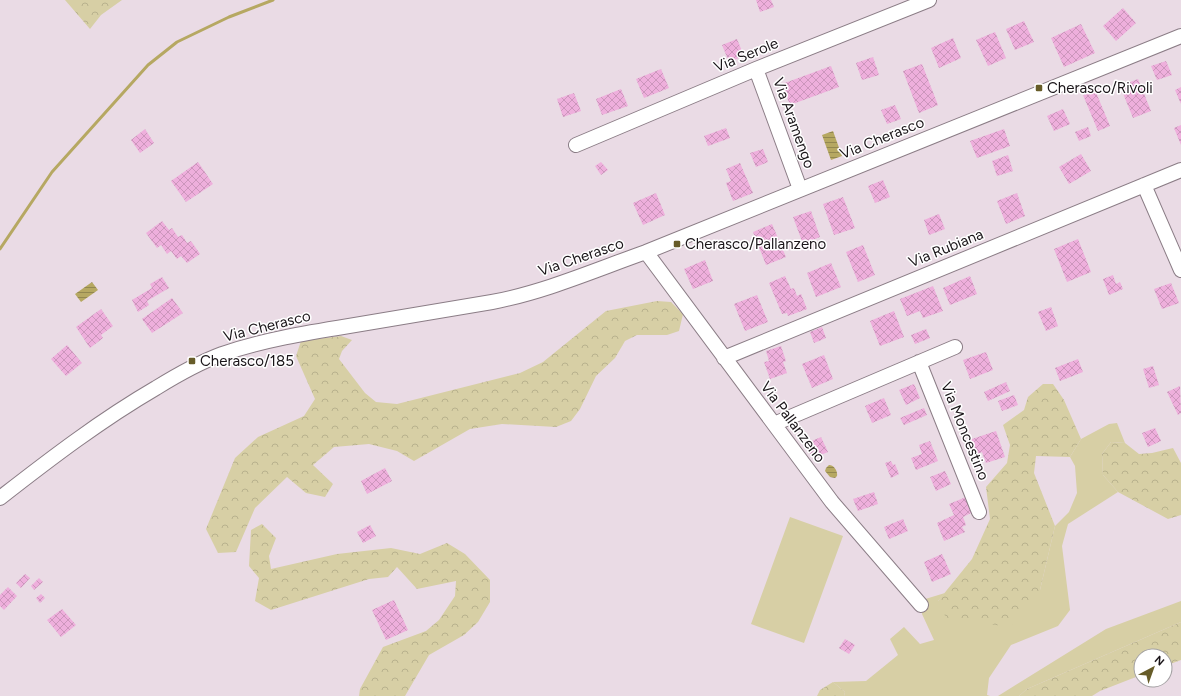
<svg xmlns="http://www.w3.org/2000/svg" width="1181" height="696" font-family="Figtree,sans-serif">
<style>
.grass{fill:#d7cfa5}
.forest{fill:url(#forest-crowns)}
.water{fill:url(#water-rules)}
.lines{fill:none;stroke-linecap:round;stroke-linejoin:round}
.stream{stroke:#b6a862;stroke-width:3}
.building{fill:url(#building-cross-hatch)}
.minor-casing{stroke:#8b7d86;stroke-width:16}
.minor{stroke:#fff;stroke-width:14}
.poi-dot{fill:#675c29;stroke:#fff;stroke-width:1.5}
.labels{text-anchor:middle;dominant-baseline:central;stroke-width:3;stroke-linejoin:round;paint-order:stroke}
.street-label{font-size:15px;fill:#1a1519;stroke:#fff}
.poi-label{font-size:15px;fill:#1a1519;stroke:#fff;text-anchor:start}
</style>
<defs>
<pattern id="forest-crowns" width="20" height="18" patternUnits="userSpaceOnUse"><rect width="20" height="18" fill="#d7cfa5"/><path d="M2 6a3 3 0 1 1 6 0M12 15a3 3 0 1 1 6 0" fill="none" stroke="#b8b18d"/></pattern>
<pattern id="water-rules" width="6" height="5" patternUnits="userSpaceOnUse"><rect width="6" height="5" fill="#b6a862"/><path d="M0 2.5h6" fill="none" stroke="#938850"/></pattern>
<pattern id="building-cross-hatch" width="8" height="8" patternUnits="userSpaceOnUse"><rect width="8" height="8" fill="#eeafdc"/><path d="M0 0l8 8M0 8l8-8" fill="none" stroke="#cc96bc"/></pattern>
</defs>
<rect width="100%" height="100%" fill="#eadbe5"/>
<!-- grass -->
<path class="grass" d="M1117,423L1125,443L1111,442L1102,454L1103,475L1118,492L1068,524L1062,546L1070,610L1058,626L1011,645L989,678L987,695L990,696H844L845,692L833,682L866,681L898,655L890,639L904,627L920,644L934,640L922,614V600L945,593L938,601L1040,590L1055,526L1069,512L1077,493L1075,466L1070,457L1081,439L1109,424Z
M790,517L843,536L804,643L751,624Z
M1181,601V622L1027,689L1019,696H998L1106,629Z"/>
<!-- forest -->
<path class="forest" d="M65,0H122L101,15L90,29Z
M657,301L671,302L683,314L679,331L667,335H637L625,341L615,358L596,376L580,409L571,421L556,427L502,424L470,429L414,461L397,451L369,444L334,447L313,465L333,484L325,497L306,493L287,477L255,508L236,552L218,553L206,529L235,458L258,437L304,416L315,399L296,356L301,341L341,336L352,340L342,351L339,359L365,393L376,402L397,404L520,373L543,362L606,311Z
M1043,384H1053L1064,400L1081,439L1070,457L1036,456L1034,473L1055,526L1040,590L1010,627L946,618L938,601L972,559L990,519L986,487L1007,463L1010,445L1003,425L1024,410L1028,397Z
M1111,442L1125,443L1139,454L1152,453L1173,448L1181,463V515L1168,519L1118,492L1103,475L1102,454Z
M262,524L276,538L269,556L271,569L337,554L391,548L420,554L447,543L465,554L490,580V602L478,622L464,635L429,655L405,696H359L360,689L383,647L426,631L439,620L455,596L456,581L417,589L397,567L388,577L369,579L271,610L255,601L259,578L249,566L251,530Z
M1181,622V660L1165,666V656H1141V675L1100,691L1092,696H1019L1027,689Z
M833,682L845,692L844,696H817L820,690Z"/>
<!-- water -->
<path class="water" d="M833,131L842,156L831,160L822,135Z
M92,282L98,290L81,302L75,294Z
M829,465C834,465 838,471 837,476L835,478L830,477L825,471L826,468Z"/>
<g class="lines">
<!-- stream -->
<path class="stream" d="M0,249L52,172L148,65L177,42L229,17L273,0"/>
</g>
<!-- building -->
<path class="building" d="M756,0H771L774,7L760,12Z
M1123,8L1136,23L1116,41L1103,26Z
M1024,21L1034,42L1015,50L1006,29Z
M1081,24L1095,53L1064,67L1051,38Z
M995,32L1006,58L988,66L976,40Z
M953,38L961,58L939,68L931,48Z
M737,39L744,56L729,62L722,45Z
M873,57L879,75L862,80L856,63Z
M1166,61L1172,75L1157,80L1151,66Z
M922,64L938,105L919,113L903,71Z
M831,66L839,87L790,105L782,84Z
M661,69L669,88L644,98L636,79Z
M1138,79L1151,111L1133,118L1120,86Z
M1181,87V104L1175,90Z
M621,89L628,106L602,115L596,99Z
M1095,90L1110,126L1098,131L1083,95Z
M574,93L581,111L563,117L557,99Z
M895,105L901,119L887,124L881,110Z
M1063,109L1070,124L1054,131L1047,116Z
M1181,125V145L1174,128Z
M1088,127L1091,136L1079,141L1075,132Z
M726,128L730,138L708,146L704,136Z
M145,129L154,143L140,153L131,140Z
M1004,129L1010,146L977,158L970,141Z
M763,149L768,162L756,167L750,153Z
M1081,154L1091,171L1069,184L1059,167Z
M1008,155L1013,171L997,176L992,161Z
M198,162L213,184L186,202L171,181Z
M601,162L608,170L601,175L595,166Z
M740,163L753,193L733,201L726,183L731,181L726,169Z
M883,180L890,197L875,203L868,186Z
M656,193L665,215L643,225L633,203Z
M1017,193L1025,216L1006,224L997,201Z
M843,197L855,228L834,235L823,204Z
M811,211L820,237L803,244L793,217Z
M939,214L945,229L929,235L924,220Z
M162,221L169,230L172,228L178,237L182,235L187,243L191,241L200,254L187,263L181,256L177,259L171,251L167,254L161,245L157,248L146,233Z
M772,224L786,257L766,265L753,232Z
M1078,239L1091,272L1067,282L1054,249Z
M863,245L875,275L858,282L846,252Z
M705,260L713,281L693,289L684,269Z
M831,263L841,287L816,297L807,273Z
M1113,275L1116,284L1120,282L1123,289L1109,295L1103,279Z
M785,276L791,289L794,288L797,296L801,294L807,309L788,316L787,313L782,314L769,283Z
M970,276L977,294L950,305L943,288Z
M162,277L169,288L147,301L149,305L138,312L132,300L152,288L150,284Z
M1171,283L1179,303L1162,309L1154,289Z
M933,286L943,311L923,318L920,311L907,316L900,299Z
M757,295L768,322L745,331L734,304Z
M172,298L183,313L152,333L142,319Z
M1051,307L1058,326L1046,331L1038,312Z
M101,309L113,326L101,335L103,338L90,348L76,327Z
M894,311L904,337L880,346L870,321Z
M822,327L826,338L814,343L810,332Z
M926,329L930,338L915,344L911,335Z
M67,345L82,363L66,376L51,359Z
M781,346L786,361L783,362L787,373L770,379L764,362L769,361L766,351Z
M986,352L993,370L970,379L963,360Z
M824,355L833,379L812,388L802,364Z
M1078,359L1083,372L1060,381L1055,368Z
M1153,366L1159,385L1149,388L1143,369Z
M1006,382L1010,391L988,401L984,392Z
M914,384L920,398L906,405L899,390Z
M1180,386L1181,413L1178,415L1167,392Z
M1014,395L1018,405L1002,411L998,401Z
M884,398L891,415L872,423L865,406Z
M924,408L927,415L904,425L900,418Z
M1155,428L1161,441L1148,447L1142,433Z
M996,431L1005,457L986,463L982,452L974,455L969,440Z
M821,437L828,452L816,457L814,453L810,454L805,444Z
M930,441L938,461L916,470L911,458L922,454L919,445Z
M891,461L893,465L895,464L899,474L891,478L885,463Z
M385,468L392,481L367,494L361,481Z
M945,471L951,484L936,491L930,477Z
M874,492L878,504L858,511L853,499Z
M966,497L973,512L963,517L966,525L962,527L965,532L944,541L937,523L954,515L949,504Z
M903,519L908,531L889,539L884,527Z
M370,525L376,536L363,543L357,532Z
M942,554L951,574L932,582L924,562Z
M25,574L30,578L21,588L16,583Z
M39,578L43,582L34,590L31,586Z
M8,587L17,596L4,610L0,606V595Z
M41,594L45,598L40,603L36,598Z
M394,600L408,630L386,640L372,610Z
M62,609L76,625L61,637L47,620Z
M845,639L855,645L849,654L839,648Z"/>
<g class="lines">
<defs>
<path id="minor" d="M756,69L800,189
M576,145L756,69L929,0
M1144,185L1181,270
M646,252L832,502L921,605
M724,358L1181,170
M919,362L979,512
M774,424L955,347
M0,498C50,459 101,420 156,388C177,375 198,363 222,354C263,340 306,333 349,326C396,318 444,310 492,302C545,292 595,270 646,252L1181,36"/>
</defs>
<!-- minor casing -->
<use href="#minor" class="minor-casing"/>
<!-- minor -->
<use href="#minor" class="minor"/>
</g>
<!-- markers -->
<g class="poi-dot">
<rect x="1035" y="84" width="8" height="8" rx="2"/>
<rect x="673" y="240" width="8" height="8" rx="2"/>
<rect x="188" y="357" width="8" height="8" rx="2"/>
</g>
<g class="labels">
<!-- street labels -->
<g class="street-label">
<text transform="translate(746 55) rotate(-22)">Via Serole</text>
<text transform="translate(794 123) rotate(70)">Via Aramengo</text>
<text transform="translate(882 138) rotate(-22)">Via Cherasco</text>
<text transform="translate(946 248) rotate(-22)">Via Rubiana</text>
<text transform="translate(581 257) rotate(-19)">Via Cherasco</text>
<text transform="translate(267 326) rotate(-14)">Via Cherasco</text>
<text transform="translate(793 422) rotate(53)">Via Pallanzeno</text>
<text transform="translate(965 431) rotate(68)">Via Moncestino</text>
</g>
<!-- poi labels -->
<g class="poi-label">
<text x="1047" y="88">Cherasco/Rivoli</text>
<text x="685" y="244">Cherasco/Pallanzeno</text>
<text x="200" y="361">Cherasco/185</text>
</g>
</g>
<!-- north arrow -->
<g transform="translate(1153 668) rotate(41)"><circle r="19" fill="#ffffff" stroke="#a3a1a3"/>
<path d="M0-3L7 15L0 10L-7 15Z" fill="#675c29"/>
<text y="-6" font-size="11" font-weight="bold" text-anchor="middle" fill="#1a1519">N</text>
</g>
</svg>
